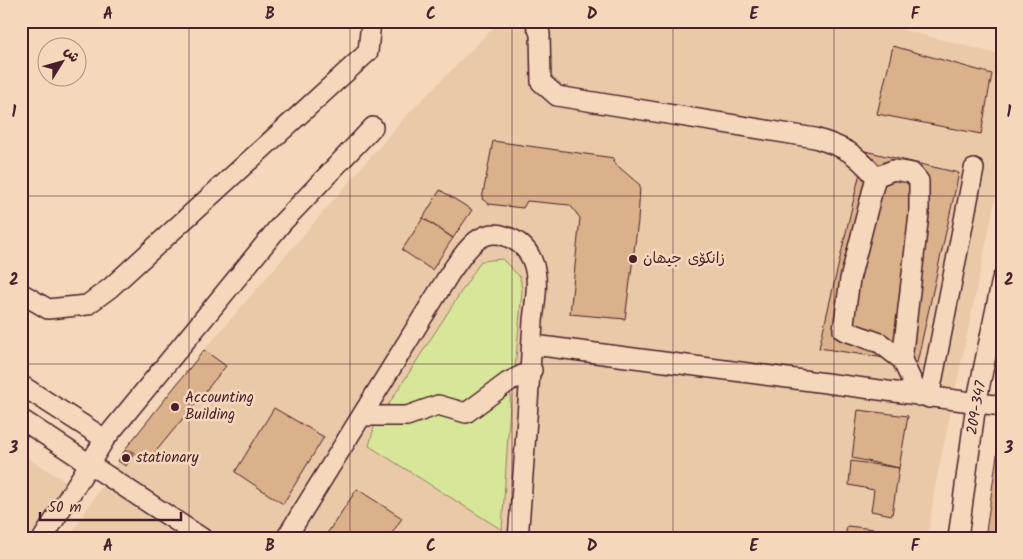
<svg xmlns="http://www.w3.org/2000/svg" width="1023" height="559" font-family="Kalam,'Playpen Sans Arabic',sans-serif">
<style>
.built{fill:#eac9a9}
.green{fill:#d7e699;stroke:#908262}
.building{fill:#dab18a;stroke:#4a1f2b}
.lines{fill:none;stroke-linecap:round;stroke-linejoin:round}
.minor-casing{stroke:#4a1f2b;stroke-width:22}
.minor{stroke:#f5d8bb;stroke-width:19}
.grid{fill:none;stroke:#4a1f2b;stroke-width:1;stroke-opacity:0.55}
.poi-dot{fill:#4a1f2b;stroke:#f5d8bb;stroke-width:2}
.labels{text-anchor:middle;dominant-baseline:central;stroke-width:5;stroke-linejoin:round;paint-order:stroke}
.poi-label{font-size:15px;fill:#4a1f2b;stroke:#f5d8bb;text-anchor:start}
.street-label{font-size:15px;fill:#4a1f2b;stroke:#f5d8bb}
.neatline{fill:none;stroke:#4a1f2b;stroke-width:2}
.grid-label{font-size:16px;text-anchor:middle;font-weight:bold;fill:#4a1f2b}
</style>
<rect width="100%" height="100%" fill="#f5d8bb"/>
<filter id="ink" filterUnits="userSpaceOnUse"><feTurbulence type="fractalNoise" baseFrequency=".02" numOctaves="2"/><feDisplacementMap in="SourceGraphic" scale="10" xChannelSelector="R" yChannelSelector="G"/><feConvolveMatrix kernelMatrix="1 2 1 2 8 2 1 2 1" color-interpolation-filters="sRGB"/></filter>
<g filter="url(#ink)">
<!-- built -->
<path class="built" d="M500,21H869L1002,55V168L934,492L928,538H69L126,448L204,350L405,117Z
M21,453L69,484L35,538H21Z"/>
<!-- green -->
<path class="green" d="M502,259L520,277L522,291L515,370L465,407L383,413L481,261Z
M511,388L502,530L369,446L376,420L437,410L463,420Z"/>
<!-- building -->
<path class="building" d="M893,46L992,74L981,134L877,114Z
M493,141L614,158L613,162L640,185L638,221L625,319L570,314L580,218L570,205L527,201L523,208L489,204L482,199Z
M865,151L959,173L917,363L819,348Z
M440,190L472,210L453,238L423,218Z
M423,218L453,238L432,270L402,250Z
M204,350L226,366L148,461L126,448Z
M274,408L324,437L283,504L235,472Z
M858,410L908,416L899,468L852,458Z
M1000,434L1002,538H985Z
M125,450L133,454L126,466L118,461Z
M851,461L899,468L892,515L871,511L874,490L849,485Z
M357,489L402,518L389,538H324Z
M847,526L892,531L891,538H845Z"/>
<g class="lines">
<defs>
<path id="minor" d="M535,21L540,34L541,82L557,96L815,138C846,148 854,152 876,177
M21,293L48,309L87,305L110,288L368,52L371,21
M534,345L1002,406
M902,360L919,214V181L912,173L893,170L876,177L850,279L843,330L880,343L902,360L919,396
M21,385L105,439
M929,398L974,169
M362,416H407L438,405L466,413L508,382L532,370
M21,419L202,538
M43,538L105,439L282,223L373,127
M286,538L450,273C463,255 479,226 505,236C517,240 527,248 532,260C540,279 535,301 533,321C529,393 524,465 518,538
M958,538L976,404L1002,279"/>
</defs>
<!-- minor casing -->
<use href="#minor" class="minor-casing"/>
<!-- minor -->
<use href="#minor" class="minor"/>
</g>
</g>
<!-- grid -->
<path class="grid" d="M189,21V538M350,21V538M512,21V538M673,21V538M834,21V538M21,196H1002M21,364H1002"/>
<!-- markers -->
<g class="poi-dot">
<circle cx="633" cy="259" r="5"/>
<circle cx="175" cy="407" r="5"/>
<circle cx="126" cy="458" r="5"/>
</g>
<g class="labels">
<!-- poi labels -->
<g class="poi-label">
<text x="643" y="259">زانکۆی جیھان</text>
<text x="185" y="398">Accounting<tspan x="185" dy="17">Building</tspan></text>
<text x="136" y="458">stationary</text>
</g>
<!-- street labels -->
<g class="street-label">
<text transform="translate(977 408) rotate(-80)">209-347</text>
</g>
</g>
<!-- margin -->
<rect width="1023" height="559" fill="none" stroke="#f5d8bb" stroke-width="55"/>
<!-- north arrow -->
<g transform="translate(62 62) rotate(53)"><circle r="24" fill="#f5d8bb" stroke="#b18e81"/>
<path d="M0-4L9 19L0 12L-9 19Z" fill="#4a1f2b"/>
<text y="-8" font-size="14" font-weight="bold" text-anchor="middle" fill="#4a1f2b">ش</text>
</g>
<!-- scale -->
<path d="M40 512v8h141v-8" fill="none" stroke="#4a1f2b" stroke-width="2.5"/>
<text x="48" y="512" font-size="15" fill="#4a1f2b" stroke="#f5d8bb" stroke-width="4" paint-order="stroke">50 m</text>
<rect x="28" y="28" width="968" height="504" class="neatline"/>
<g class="grid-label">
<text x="108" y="19">A</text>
<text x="270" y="19">B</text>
<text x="431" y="19">C</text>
<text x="592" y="19">D</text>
<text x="754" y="19">E</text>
<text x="915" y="19">F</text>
<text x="14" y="117">1</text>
<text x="1009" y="117">1</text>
<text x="14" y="285">2</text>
<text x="1009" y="285">2</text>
<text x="14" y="453">3</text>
<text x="1009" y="453">3</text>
<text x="108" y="551">A</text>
<text x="270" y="551">B</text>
<text x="431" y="551">C</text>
<text x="592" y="551">D</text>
<text x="754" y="551">E</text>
<text x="915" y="551">F</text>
</g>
</svg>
